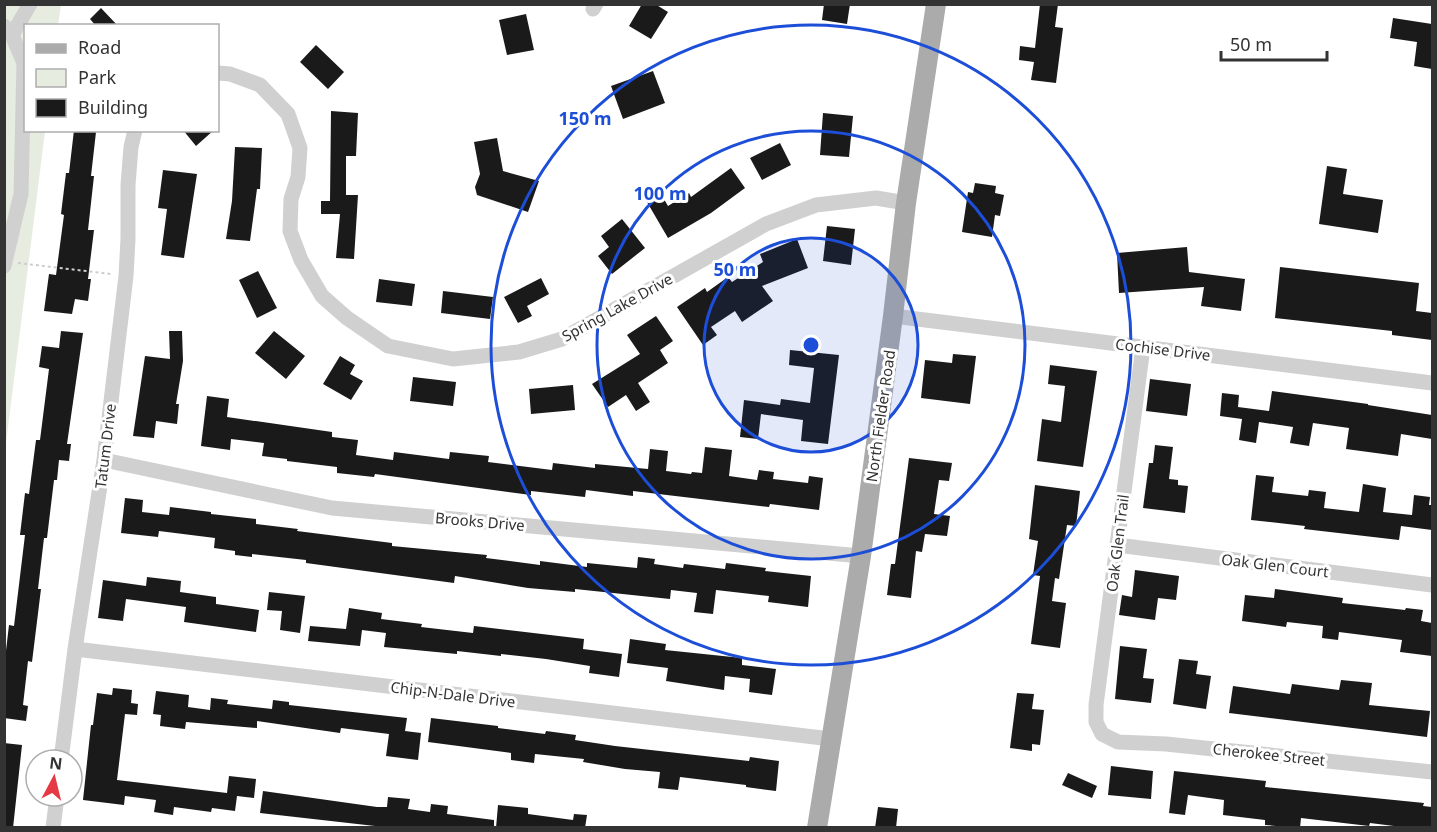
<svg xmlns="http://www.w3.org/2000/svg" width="1437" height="832" font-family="'Noto Sans',sans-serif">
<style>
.green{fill:#e6ecdf}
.building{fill:#1a1a1a}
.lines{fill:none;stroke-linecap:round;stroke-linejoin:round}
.path{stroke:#cdcdcd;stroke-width:2;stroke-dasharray:3 3;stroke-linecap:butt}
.minor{stroke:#d0d0d0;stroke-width:15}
.major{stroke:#ababab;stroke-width:20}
.ring{fill:none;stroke:#1d4ed8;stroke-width:3}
.labels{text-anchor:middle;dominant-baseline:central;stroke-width:6;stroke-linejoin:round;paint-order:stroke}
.street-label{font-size:15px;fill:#333;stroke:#fff}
.centre{fill:#1d4ed8;stroke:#fff;stroke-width:3}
.ring-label{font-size:18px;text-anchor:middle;font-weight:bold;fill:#1d4ed8;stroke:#fff;stroke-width:6;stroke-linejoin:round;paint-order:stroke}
</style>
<rect width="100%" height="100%" fill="#fff"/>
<!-- green -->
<path class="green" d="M5,5H61L58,25L26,26V130L45,131L5,451Z"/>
<!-- building -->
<path class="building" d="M642,4H655L668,12L651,39L629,26Z
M824,4H850L847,24L822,20Z
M1040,4H1058L1055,27L1063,28L1056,83L1031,80L1034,62L1019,60L1020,46L1035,48Z
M101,8L118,26H96L90,19Z
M526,14L534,50L507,55L499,20Z
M1393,18L1432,24V69L1414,66L1417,42L1390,38Z
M316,45L344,72L328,89L300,62Z
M653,71L665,103L623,119L611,86Z
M331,111L358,113L356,156H346V195H358L354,259L336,258L340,214H321V201H330Z
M823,113L853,116L849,157L820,155Z
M74,130L96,132L91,176H94L88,230H94L88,279H91L88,301L75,299L72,314L44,311L49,274L56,275L64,215L61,214L66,173H69Z
M183,130H214L196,146Z
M497,138L503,171L539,181L528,212L477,195L475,187L480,174L474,142Z
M780,143L791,165L762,180L750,158Z
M235,147L262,148L260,189H257L250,241L226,239L232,201Z
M1327,166L1347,169L1343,194L1383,200L1378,233L1319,224Z
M731,168L745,188L711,213L668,238L644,197L658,189L668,206L689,193L691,197Z
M163,170L197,174L184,258L161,255L167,209L158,208Z
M975,183L996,186L995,193L1004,195L1000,216L995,215L992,237L962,232L968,192L973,193Z
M622,219L645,248L612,274L598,256L609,247L601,236Z
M827,226L855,229L851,265L823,261Z
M797,239L808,268L762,286L773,301L742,322L735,311L711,327L717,335L703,345L677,307L705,288L707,292L728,277L732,282L763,262L760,254Z
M1187,247L1189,272L1245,279L1241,311L1201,306L1204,287L1119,293L1117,253Z
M1280,267L1419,283L1416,311L1432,313V340L1392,335V331L1275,318Z
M258,271L277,308L257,318L239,280Z
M541,278L549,294L527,306L532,316L518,323L504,297Z
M379,279L415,284L412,306L376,302Z
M443,291L493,297L490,319L441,313Z
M656,316L673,341L660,350L668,363L638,383L650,402L636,411L626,395L608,407L592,384L640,354L627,335Z
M61,331L83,333L67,444H71L69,461L59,460L57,480H54L47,538H44L38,589H41L32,662L28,661L23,705L28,706L26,721L4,718L5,659L9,625L14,626L25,535H20L25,493L29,494L36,440H40L49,369L39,367L42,346L59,348Z
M169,331H182L183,361L176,404H179L177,424L156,421L154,438L133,436L145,356L170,359Z
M274,331L305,356L286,379L255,353Z
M790,350L839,355L828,444L801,441L803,420L761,414L758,439L740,437L744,400L780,405L781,399L810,403L814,368L789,365Z
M953,354L976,356L970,404L921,398L925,360L952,363Z
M340,356L355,365L350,374L363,381L351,400L323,384Z
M1050,365L1097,371L1083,467L1037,461L1042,419L1061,422L1065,386L1048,384Z
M413,377L456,382L453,406L410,401Z
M1150,379L1191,384L1187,416L1146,411Z
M573,385L575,410L531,414L529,389Z
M1272,391L1368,404V405L1432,415V439L1401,434L1398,456L1346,449L1349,428L1313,423L1309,446L1290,443L1293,427L1259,422L1256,443L1239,440L1242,419L1220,416L1222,393L1239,395L1238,407L1269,411Z
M207,396L229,399L227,417L332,432V437L358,440L356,455L393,460L394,452L449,459L450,452L489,456L488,462L552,470L553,463L595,468V464L648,469L650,449L668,451L666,471L691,474L692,472L702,473L705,447L732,450L729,476L757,480L759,470L774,472L773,479L808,483L809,476L823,478L819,510L770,504L769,507L633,491V496L586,490L585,497L531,491V495L375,474L374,477L337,473V467L287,461V459L262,456L264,443L231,439L230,450L201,446Z
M1155,445L1173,447L1169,479L1178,480V485L1188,486L1185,513L1143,508L1149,463H1153Z
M909,458L952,463L949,481L939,480L934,514L950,516L947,536L925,534L922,552L916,551L911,598L887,595L891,564H895Z
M1256,475L1274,477L1272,492L1308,496L1309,490L1326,492L1324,508L1359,512L1363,484L1386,488L1383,512L1412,515L1414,495L1430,497L1429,505H1432V530L1401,526L1399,540L1304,529L1305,526L1251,520Z
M1035,485L1080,491L1076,526L1067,525L1059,579L1055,578L1052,601L1066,603L1060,648L1031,644L1040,576L1033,575L1038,541L1029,539Z
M125,498L143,500L142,512L169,515L170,507L211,512V514L256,519V524L298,529L297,531L392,543V546L487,555L486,558L540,565V561L587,567V563L637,568L638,557L655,559L654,564L683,568L684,564L725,569L726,563L766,568L765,571L811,576L808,607L768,602L769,596L716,590L713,614L694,612L697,593L671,590L670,599L575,589V592L528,588L455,576L454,583L306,563V560L252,554V557L235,555V551L214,548L215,538L159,531L158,537L121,533Z
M1135,570L1179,576L1176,600L1158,598L1155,620L1119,615L1122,595L1132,597Z
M147,577L181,581L180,592L216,597V604L259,610L256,632L184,622L186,607L126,599L123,621L98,618L103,580L146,586Z
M1275,589L1343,598L1342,603L1405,610L1406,608L1423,610L1421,621L1432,623V656L1400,652L1402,640L1339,632L1338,640L1322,638L1323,626L1287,622L1286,627L1242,621L1245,595L1274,598Z
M269,592L305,596L300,633L280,630L282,611L267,610Z
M349,608L382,613L381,619L422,624L421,627L473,633L474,626L584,639L583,649L622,654L619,677L589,673L590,666L546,659L501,654V656L457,651V654L384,647L386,633L362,630L360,646L308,641L310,626L346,629Z
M630,639L666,644L665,650L742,658V665L776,669L772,695L749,692L750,679L725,676L724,690L666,681L668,668L627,663Z
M1120,646L1147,649L1143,678L1154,679L1151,703L1115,699Z
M1179,659L1198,661L1196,674L1211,676L1206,709L1173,704Z
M1341,680L1372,683L1369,705L1430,711L1427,737L1229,713L1233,686L1290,694L1292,684L1339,690Z
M113,688L132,690L131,703L138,704L137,715L125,714L117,780L227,793L229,776L256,779L254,798L237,796L235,811L212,808L211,812L174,807L173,815L154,812L156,800L125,796L124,805L83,800L91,725H93L97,693L112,695Z
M156,691L189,695L188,707L210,710L211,698L228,700L227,704L272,709L273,700L289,702V705L407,718L405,731L421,733L418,760L386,756L389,734L341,728L340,733L257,721V728L186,722L185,729L160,726L161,715L153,714Z
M1017,693L1034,694L1032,709L1044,710L1040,745L1032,744V751L1010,748Z
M431,718L498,726V728L545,734L546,731L576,735L575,740L615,746L749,761L750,757L779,761L776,791L746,787V785L680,777L678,790L658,788L660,772L625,769L583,762L584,759L535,754L534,763L511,760V753L428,742Z
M4,743L22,745L13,828H4Z
M1111,766L1153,771L1151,799L1108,795Z
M1174,771L1266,781L1265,787L1424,803L1423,806L1432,807V828H1410L1370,823L1369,826L1301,818L1300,828L1265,825V820L1223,815L1224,800L1188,795L1185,815L1169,813Z
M1068,773L1097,786L1092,798L1062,785Z
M263,791L377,807H387L388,797L410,799L408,809L430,812L431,804L448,806L447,814L494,820V828H375V826L260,813Z
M498,805L528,808V814L573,820L574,814L587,815L585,828L509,826L508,828H496Z
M878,807L898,809L896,828H875Z"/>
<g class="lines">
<!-- path -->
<path class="path" d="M18,263L111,274"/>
<!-- minor -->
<path class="minor" d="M593,9L596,4
M4,26L12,35L24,63L21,194L4,266
M12,35L30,4
M218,73L230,74L260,85L288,114L300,148L298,177L291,199L290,231L301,260L322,296L347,318L388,346L453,359L519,352L562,339L766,224L816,205L876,198L906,203
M893,316L1432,383
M1143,347L1096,705V722L1102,734L1118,742L1166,744L1432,772
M104,460L332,508L861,556
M1117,545L1432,585
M75,649L831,739
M61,760L75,649L104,460L126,276L128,239V185L131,147L135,130
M53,828L57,796"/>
<!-- major -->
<path class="major" d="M817,828L861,556L893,316L906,203L936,4"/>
</g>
<!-- distance rings -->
<circle cx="811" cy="345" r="107" fill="#1d4ed8" fill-opacity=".12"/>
<g class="ring">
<circle cx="811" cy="345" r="107"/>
<circle cx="811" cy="345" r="214"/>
<circle cx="811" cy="345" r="320"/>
</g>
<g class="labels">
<!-- street labels -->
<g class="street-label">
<text transform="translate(617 307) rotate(-29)">Spring Lake Drive</text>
<text transform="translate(1163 349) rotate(7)">Cochise Drive</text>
<text transform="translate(880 416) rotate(-82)">North Fielder Road</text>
<text transform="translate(105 446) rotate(-83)">Tatum Drive</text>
<text transform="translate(480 521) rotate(5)">Brooks Drive</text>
<text transform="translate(1117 543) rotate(-83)">Oak Glen Trail</text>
<text transform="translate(1275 565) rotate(7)">Oak Glen Court</text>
<text transform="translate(453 694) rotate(7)">Chip-N-Dale Drive</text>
<text transform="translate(1269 754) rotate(6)">Cherokee Street</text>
</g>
</g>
<circle cx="811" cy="345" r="9" class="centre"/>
<g class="ring-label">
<text x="585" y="125">150 m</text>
<text x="660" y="200">100 m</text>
<text x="735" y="276">50 m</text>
</g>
<!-- border -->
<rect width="1437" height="832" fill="none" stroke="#333333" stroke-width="12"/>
<!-- legend -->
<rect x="24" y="24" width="195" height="108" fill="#ffffff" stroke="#adadad" stroke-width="1.5"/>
<rect x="36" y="44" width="30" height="9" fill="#ababab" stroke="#adadad" stroke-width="1.5"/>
<text x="78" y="54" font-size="18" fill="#333333">Road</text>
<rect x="36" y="69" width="30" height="18" fill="#e6ecdf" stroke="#adadad" stroke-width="1.5"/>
<text x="78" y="84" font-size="18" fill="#333333">Park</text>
<rect x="36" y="99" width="30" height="18" fill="#1a1a1a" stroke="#adadad" stroke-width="1.5"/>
<text x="78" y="114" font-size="18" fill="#333333">Building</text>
<!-- north arrow -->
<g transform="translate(54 778) rotate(7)"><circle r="28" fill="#ffffff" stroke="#adadad" stroke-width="1.5"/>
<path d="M0-4.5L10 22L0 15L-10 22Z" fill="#e63946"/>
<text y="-9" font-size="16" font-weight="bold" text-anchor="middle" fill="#333333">N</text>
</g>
<!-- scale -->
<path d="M1221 51v9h106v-9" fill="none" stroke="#333333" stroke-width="3"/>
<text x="1230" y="51" font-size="18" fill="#333333" stroke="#ffffff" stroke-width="4.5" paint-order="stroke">50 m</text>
</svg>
